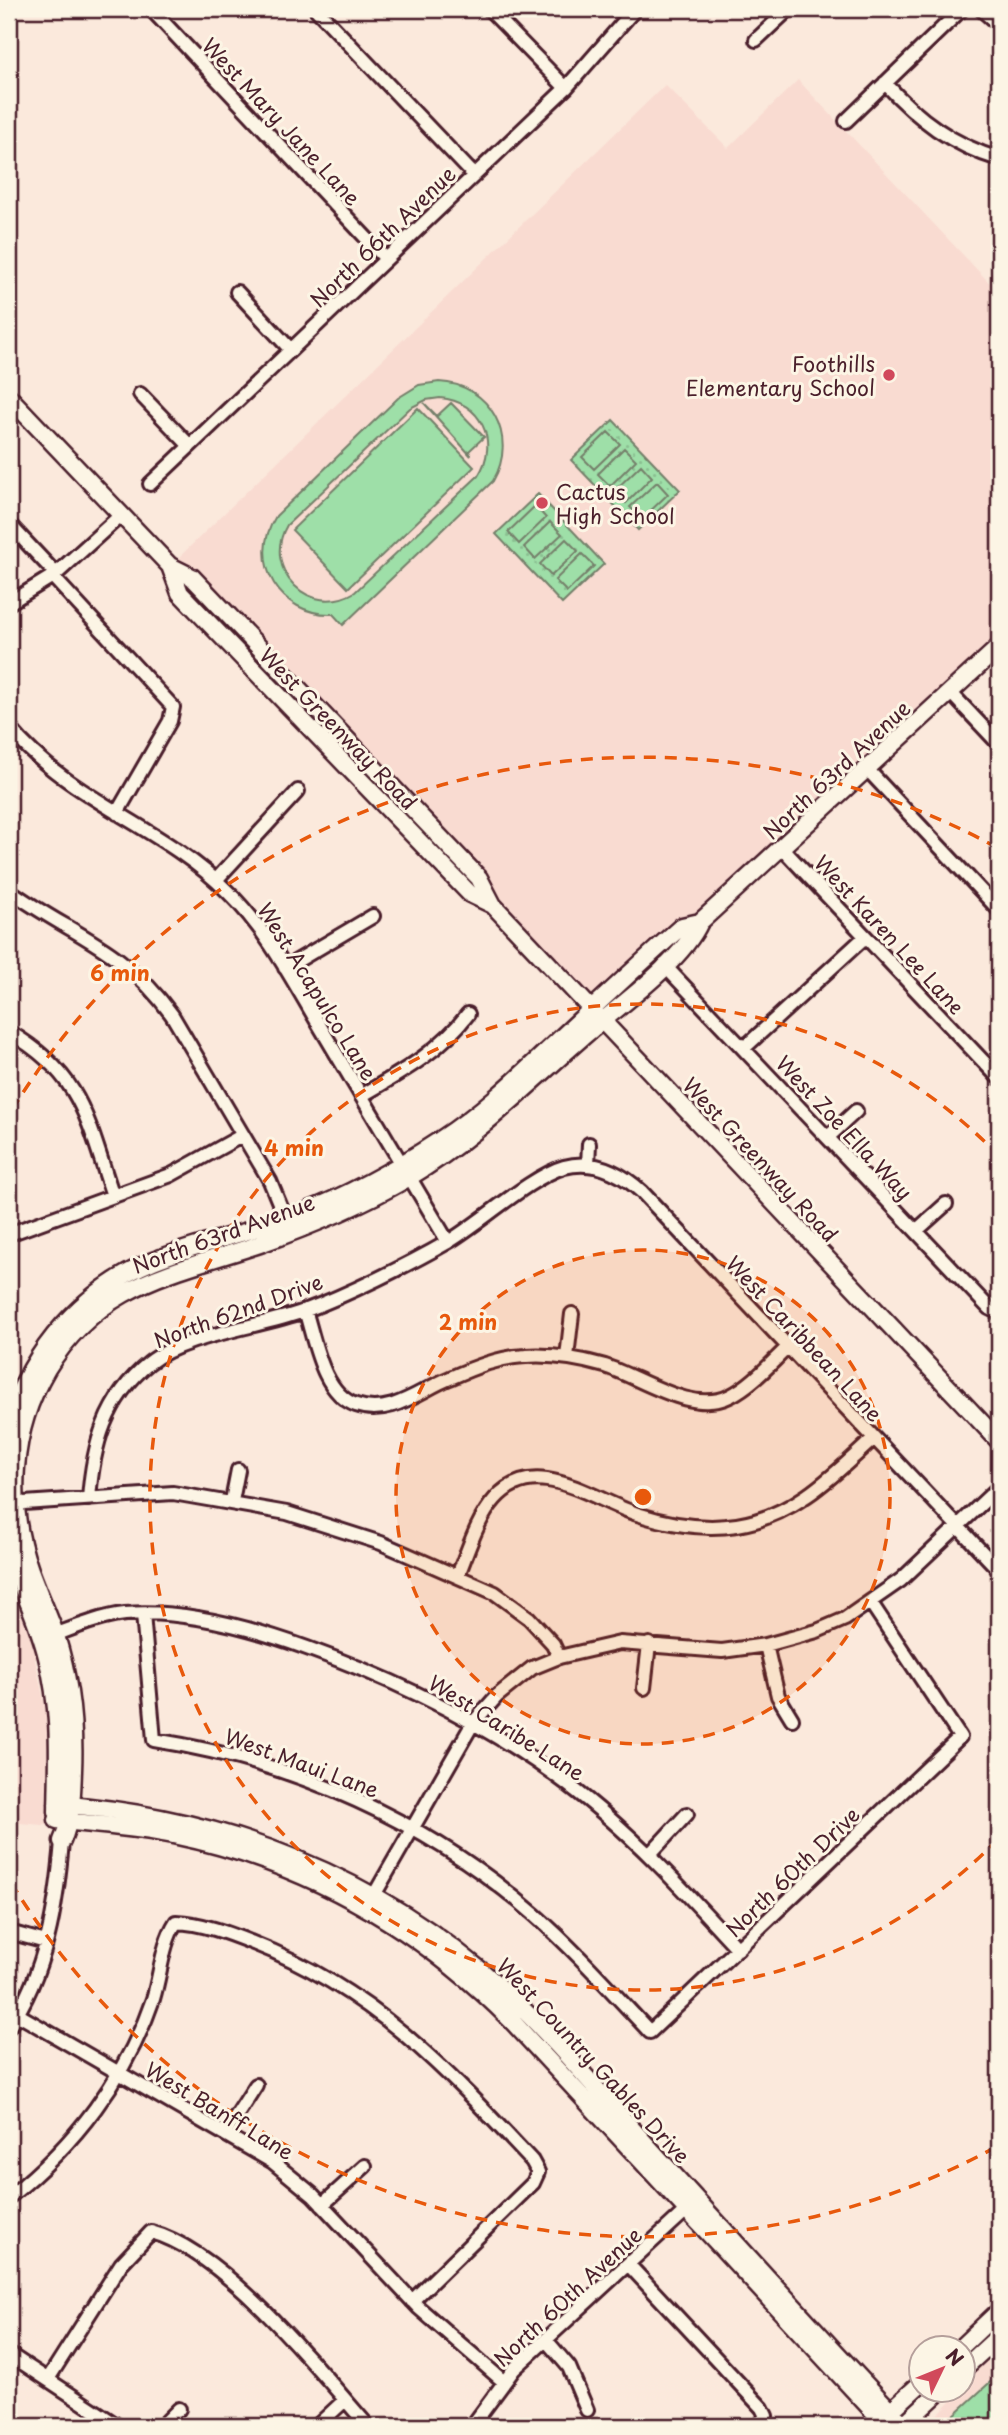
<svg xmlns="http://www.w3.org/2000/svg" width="1008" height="2435" font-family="'Playpen Sans',sans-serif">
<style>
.built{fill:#f9dbd1}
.park{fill:url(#park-dots);stroke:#747f6a;stroke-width:2}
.garden{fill:#9edfa8;stroke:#747f6a;stroke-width:2;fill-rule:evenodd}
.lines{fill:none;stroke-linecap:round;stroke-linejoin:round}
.street-casing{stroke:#4a1f2b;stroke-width:18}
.secondary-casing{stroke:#4a1f2b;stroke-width:21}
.street{stroke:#fcf5e5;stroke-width:12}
.secondary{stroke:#fcf5e5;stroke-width:16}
.ring{fill:none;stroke:#e8590c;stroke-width:3.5;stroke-dasharray:12 9}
.poi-dot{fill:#d1495b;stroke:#fcf5e5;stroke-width:2.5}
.labels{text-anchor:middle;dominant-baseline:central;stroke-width:6;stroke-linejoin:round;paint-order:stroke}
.street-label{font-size:21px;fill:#4a1f2b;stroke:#fcf5e5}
.poi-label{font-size:21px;fill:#4a1f2b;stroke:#fcf5e5;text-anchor:end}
.centre{fill:#e8590c;stroke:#fcf5e5;stroke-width:3.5}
.ring-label{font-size:21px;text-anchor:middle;font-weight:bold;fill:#e8590c;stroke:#fcf5e5;stroke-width:6;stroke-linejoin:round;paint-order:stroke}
</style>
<defs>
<pattern id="park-dots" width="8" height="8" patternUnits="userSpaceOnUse" patternTransform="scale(1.75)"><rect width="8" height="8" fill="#9edfa8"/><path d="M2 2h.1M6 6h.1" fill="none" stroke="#8abf91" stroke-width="1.8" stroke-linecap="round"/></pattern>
</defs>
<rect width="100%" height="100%" fill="#fbe9dc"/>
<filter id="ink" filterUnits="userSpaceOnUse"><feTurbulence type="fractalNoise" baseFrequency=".0143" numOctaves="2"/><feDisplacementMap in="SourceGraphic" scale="14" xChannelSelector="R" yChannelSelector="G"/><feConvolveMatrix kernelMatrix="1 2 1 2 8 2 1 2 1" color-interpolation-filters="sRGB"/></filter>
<g filter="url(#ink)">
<!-- built -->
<path class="built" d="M798,80L999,293V647L597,1015L170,566L665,85L728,148Z
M9,1572L38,1653L35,1660L46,1710L53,1826L9,1822Z
M999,2350V2426H926L962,2390L967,2379Z"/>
<!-- park -->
<path class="park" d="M613,420L680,490L638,530L571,460Z
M538,494L604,564L562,604L496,534Z"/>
<!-- garden -->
<path class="garden" d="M439,382C490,384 519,437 493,481L343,625L333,614C280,616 247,562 276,516L398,398L419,385ZM440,398C481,401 500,442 478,476L355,592C310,619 261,570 287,525L410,408L426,400Z
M424,403L437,416L451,403L484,437L469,451L471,456Z
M418,408L474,467L348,588L292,530Z
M608,432L620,444L594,469L582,457Z
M624,448L636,460L610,486L598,474Z
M641,465L652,477L626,503L614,491Z
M657,482L668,494L642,519L630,507Z
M535,506L546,518L519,544L508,532Z
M550,522L562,534L535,559L524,547Z
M566,539L578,551L551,576L540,564Z
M582,554L594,566L567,592L555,580Z
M999,2374V2426H942Z"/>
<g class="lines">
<defs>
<path id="street" d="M151,9L386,259
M316,9L474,175
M489,9L566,88
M981,9L999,25
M756,40L789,9
M885,83C918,119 952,145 999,159
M846,121L962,9
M237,292L291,350
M140,394L190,446
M150,484L566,88L635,9
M9,524L56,574
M53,577L173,707L170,721L117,813
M9,603L56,574L121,515
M950,692L999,744
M9,727C68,800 163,826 228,892C266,929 291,977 318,1023C361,1096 404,1169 448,1242
M867,769L999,910
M781,847L999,1078
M216,880L298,791
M9,890C73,936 122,946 172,1015L270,1181L289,1227
M664,965L989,1308L999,1313
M285,968L373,916
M9,1032C83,1075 87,1120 113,1196
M744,1048L865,937
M361,1096C402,1072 439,1052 468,1014
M828,1137L856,1111
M588,1165L589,1144
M916,1231L946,1204
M9,1234L171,1175L243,1135
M305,1310C315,1341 322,1393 356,1405C391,1417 420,1390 450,1378C475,1367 500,1357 526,1356C553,1354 580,1359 605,1366C642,1378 692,1415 730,1396C752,1385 770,1364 787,1348
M567,1357L572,1314
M89,1499C93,1445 105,1399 149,1363C184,1335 261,1327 304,1311C347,1295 408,1265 448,1242C480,1223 532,1176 564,1167C594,1159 620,1172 642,1192L999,1570
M232,1501L238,1470
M9,1504L173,1493L287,1513L381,1543L495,1593L529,1618L553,1644L559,1657
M458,1575C468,1551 477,1519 495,1499C535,1453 593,1500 637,1514C668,1524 704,1530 737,1525C794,1516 833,1476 874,1438
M143,1614L154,1740C294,1762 428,1821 535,1915C576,1951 612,1992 650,2032L960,1737L871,1603
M49,1637C74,1628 99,1617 125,1614C185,1609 252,1628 307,1648C399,1681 487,1724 566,1783C630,1831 684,1890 738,1949
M766,1645L778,1696L792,1719
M644,1688L649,1644
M649,1855L687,1814
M369,1904L473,1723L497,1696L532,1668L559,1657L620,1643L722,1651L766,1645L817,1631L845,1619L901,1580L999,1487
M9,1932L46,1942
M17,2014L273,2162L313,2195L419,2308L503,2381
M9,2027C46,1973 57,1905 62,1841
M226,2132L256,2085
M9,2197C74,2146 126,2078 153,1999C161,1973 162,1944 176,1922C202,1923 228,1933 253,1943C372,1989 447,2070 532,2161L538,2172L533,2183L412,2301
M322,2205L365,2166
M628,2264L762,2408L766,2416L759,2426
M546,2340L569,2367L587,2410
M9,2354L118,2426
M48,2379L121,2264L151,2232C224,2251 318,2369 368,2426
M162,2426L179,2409
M317,2426L345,2400
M472,2426L514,2369L693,2204"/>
<path id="secondary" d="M9,397L170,566L192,577L479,878L493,905L999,1441
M170,566L180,593L470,894L493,905
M9,1420C32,1349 83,1290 153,1261C201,1242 252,1232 300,1214C349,1195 396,1169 440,1140C480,1114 515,1081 550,1048C594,1007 637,966 682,926L700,922
M9,1550C20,1586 38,1620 47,1657C61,1710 58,1759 57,1812
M57,1804C223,1816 379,1876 502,1989C552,2036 597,2090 643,2141C730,2236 816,2333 905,2426
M57,1820C96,1825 135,1827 173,1835C304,1862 418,1926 512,2021L887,2426
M62,1841C72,1818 72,1796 73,1771C75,1725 70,1680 56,1636C48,1614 38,1592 30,1570C6,1503 11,1430 47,1369C99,1283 174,1273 260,1244C311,1226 361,1205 408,1178C475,1139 527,1085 585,1035C619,1006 682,962 700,922L999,647
M960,2348L999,2311
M962,2370L999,2336
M884,2417L920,2384
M902,2426L941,2390"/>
</defs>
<!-- street casing -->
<use href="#street" class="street-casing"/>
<!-- secondary casing -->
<use href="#secondary" class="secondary-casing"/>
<!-- street -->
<use href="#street" class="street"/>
<!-- secondary -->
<use href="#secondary" class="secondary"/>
</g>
</g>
<!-- distance rings -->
<circle cx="643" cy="1497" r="247" fill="#e8590c" fill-opacity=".12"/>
<g class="ring">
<circle cx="643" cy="1497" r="247"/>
<path d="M998 1839A493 493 0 1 1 998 1155"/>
<path d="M996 2147A740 740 0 0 1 12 1884M12 1110A740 740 0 0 1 996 847"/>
</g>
<!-- markers -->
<g class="poi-dot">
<circle cx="889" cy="375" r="7"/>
<circle cx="542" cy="503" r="7"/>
</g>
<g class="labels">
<!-- street labels -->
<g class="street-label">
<text transform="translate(282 121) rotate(47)">West Mary Jane Lane</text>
<text transform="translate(382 236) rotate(-44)">North 66th Avenue</text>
<text transform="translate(339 728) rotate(46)">West Greenway Road</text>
<text transform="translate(836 769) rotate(-43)">North 63rd Avenue</text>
<text transform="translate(890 934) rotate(47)">West Karen Lee Lane</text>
<text transform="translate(318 991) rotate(58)">West Acapulco Lane</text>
<text transform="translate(845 1127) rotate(47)">West Zoe Ella Way</text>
<text transform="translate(761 1159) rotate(47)">West Greenway Road</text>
<text transform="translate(223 1233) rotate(-20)">North 63rd Avenue</text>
<text transform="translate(238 1310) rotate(-20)">North 62nd Drive</text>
<text transform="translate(805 1338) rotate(47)">West Caribbean Lane</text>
<text transform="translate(507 1727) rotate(32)">West Caribe Lane</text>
<text transform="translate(302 1762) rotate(20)">West Maui Lane</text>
<text transform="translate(792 1871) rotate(-44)">North 60th Drive</text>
<text transform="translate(594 2060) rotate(47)">West Country Gables Drive</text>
<text transform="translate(220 2110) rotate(31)">West Banff Lane</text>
<text transform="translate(567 2296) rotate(-43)">North 60th Avenue</text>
</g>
<!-- poi labels -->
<g class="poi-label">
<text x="875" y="363">Foothills<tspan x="875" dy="24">Elementary School</tspan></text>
<text x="556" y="491" text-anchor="start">Cactus<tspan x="556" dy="24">High School</tspan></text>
</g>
</g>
<circle cx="643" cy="1497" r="10" class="centre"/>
<g class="ring-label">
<text x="120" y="981">6 min</text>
<text x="294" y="1156">4 min</text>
<text x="468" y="1330">2 min</text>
</g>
<!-- margin -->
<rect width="1008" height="2435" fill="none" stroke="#fcf5e5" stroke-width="35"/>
<rect x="18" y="18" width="973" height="2400" fill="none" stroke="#4a1f2b" stroke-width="2.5" filter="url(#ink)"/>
<!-- north arrow -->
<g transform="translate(942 2369) rotate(47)"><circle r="33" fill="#fcf5e5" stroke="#b59f9b" stroke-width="2"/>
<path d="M0-5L12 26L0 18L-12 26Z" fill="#d1495b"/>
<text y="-10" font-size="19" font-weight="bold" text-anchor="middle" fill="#4a1f2b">N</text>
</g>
</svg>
